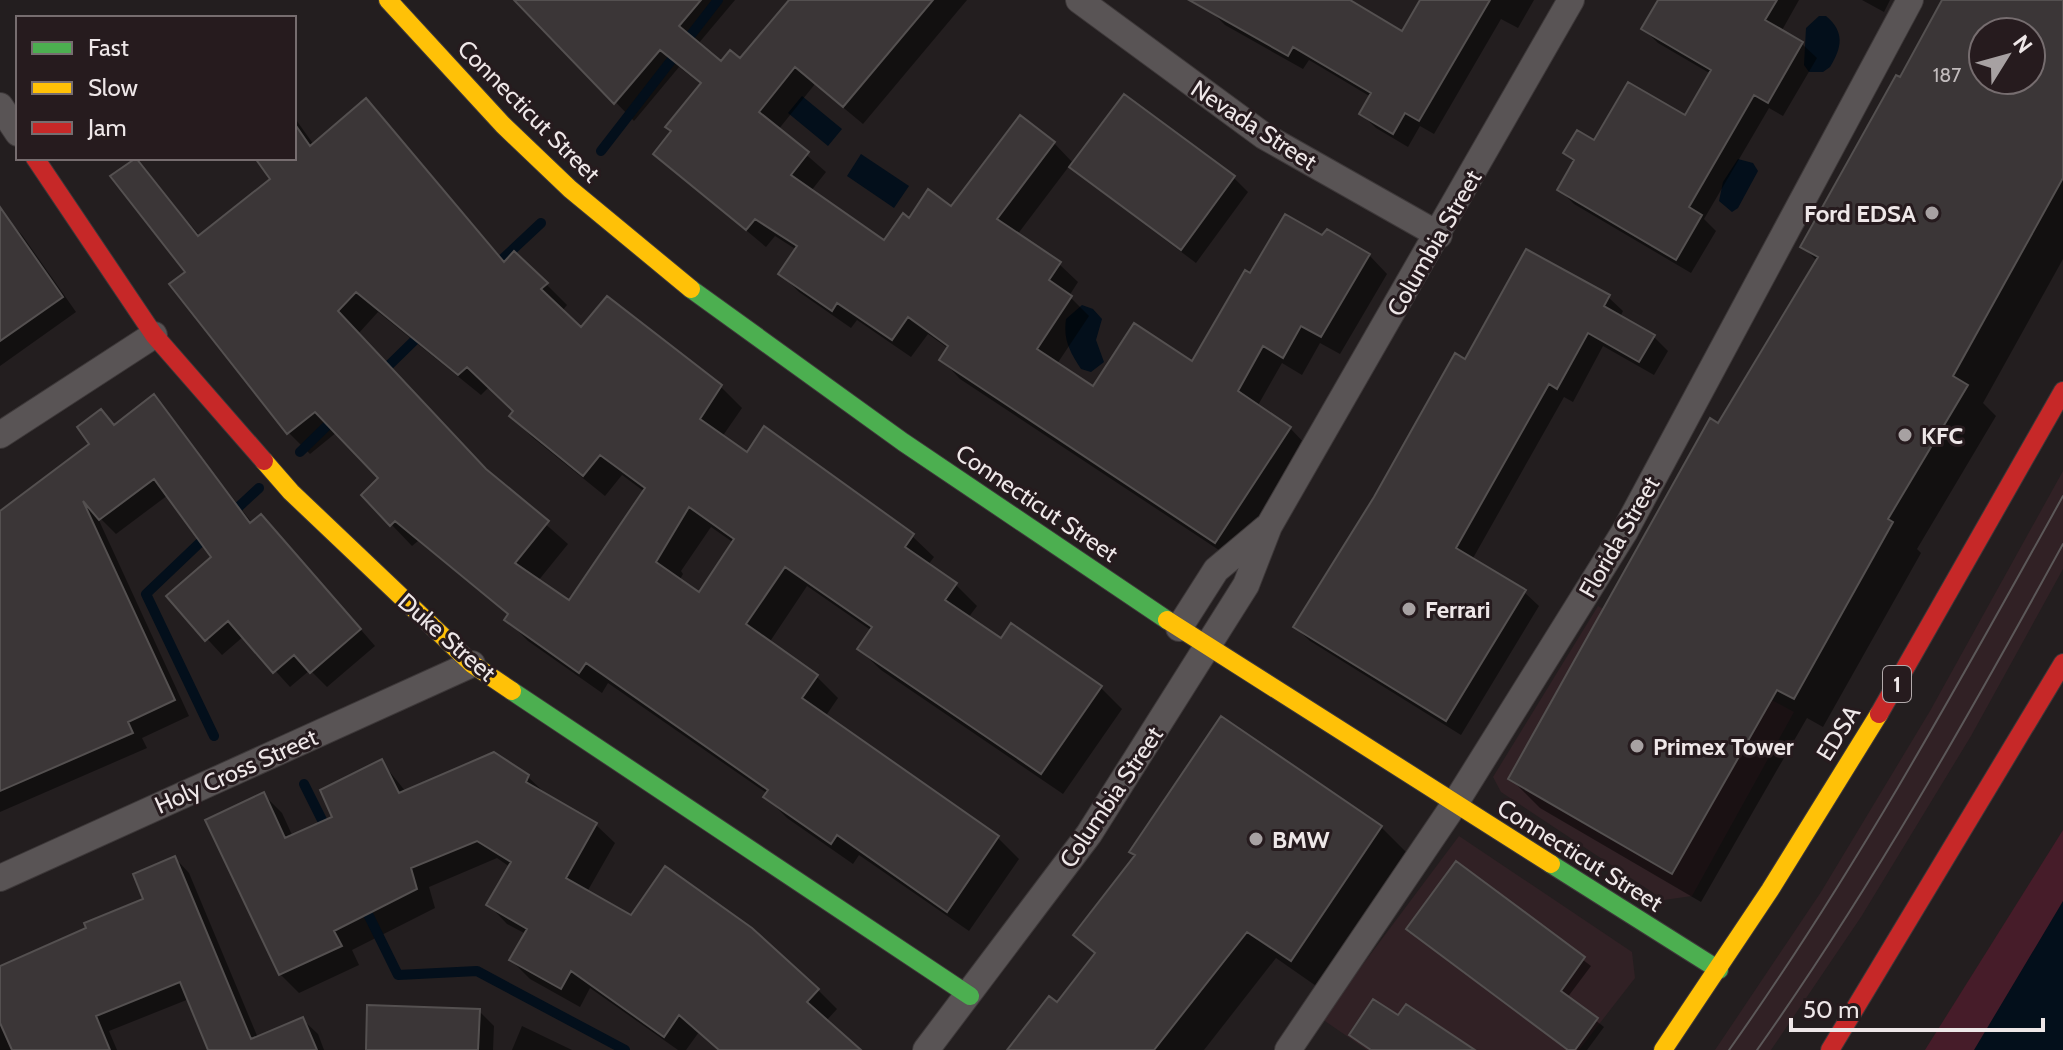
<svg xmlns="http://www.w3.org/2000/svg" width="2063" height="1050" font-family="Cabin,sans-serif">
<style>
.built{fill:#312125}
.green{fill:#461c29}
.water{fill:#030f1b}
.shadow{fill:#0007;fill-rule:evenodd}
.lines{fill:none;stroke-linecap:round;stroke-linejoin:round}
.stream{stroke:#030f1b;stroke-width:10}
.building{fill:#3b3637;stroke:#545050;stroke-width:2;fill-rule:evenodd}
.street-casing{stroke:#3d3839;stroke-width:28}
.fast-casing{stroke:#3d3839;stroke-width:20}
.slow-casing{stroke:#3d3839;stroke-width:20}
.jam-casing{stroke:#3d3839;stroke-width:20}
.street{stroke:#595455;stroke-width:26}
.fast{stroke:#4caf50;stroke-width:18}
.slow{stroke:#ffc107;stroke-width:18}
.jam{stroke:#c62828;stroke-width:18}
.tram{stroke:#5c5859;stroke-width:2}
.poi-dot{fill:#a7a1a2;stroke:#261b1e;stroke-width:3}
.labels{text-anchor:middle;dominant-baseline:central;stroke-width:6;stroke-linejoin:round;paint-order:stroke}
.number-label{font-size:20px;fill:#c1bbbc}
.shield{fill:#261b1e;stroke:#b2aaab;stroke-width:2}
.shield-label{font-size:22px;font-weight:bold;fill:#eee7e8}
.street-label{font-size:24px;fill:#eee7e8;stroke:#261b1e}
.poi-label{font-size:24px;font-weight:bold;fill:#eee7e8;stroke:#261b1e;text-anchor:start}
</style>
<rect width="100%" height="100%" fill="#231e1f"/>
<!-- built -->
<path class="built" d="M2063,471V569L1971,736L1861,917L1771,1050H1715L1821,892L1930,711Z
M1598,606L1794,712L1692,896L1664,900L1501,792L1493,777Z
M1459,836L1632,952L1635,978L1579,1050H1367L1322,1019Z"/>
<!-- green -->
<path class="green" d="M2063,830V1050H1925Z"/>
<!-- water -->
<path class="water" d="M1819,16H1826C1845,32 1842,47 1830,67L1823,72H1809L1804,65L1806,28Z
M802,96L842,129L828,146L788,113Z
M861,154L909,186L894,208L847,176Z
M1738,159L1753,163L1758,171L1738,208L1732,212L1719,201L1723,182Z
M1082,305L1093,309L1102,319L1096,340L1104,362L1091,372L1081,369C1070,352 1063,340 1066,319Z
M2063,901V1050H1974Z"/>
<!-- shadow -->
<path class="shadow" d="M516,0H735L698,44L721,64L741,61L792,0H967L863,124L815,84L778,130L826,172L811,191L885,243L909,220L952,208L1054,143L1074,164L1234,178L1248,192L1196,263L1087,181L1070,165L1017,235L1059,264L1078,282L1069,296L1089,316L1057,364L1094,388L1193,364L1251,276L1323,238L1369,255L1387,274L1340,354L1320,343L1302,375L1282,363L1257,407L1290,428L1308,447L1234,560L960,379L942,360L949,349L928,334L911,357L857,320L851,328L799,292L781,274L797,250L775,236L766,247L655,154L702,85L679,67L634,121Z
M1207,0H1345L1403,33L1430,0H1534L1518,28L1501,19L1434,134L1420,126L1408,147L1376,128L1361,114L1371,97L1309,60L1303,69L1225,25L1210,10Z
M1660,0H1799L1781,32L1802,44L1817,58L1783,116L1769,108L1704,219L1716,231L1691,273L1574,204L1560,190L1575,163L1565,153L1685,118L1711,74L1658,43L1644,29Z
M1862,0H1890L1884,12Z
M1945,0H2063V259L1983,403L1996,416L1917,549L1921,553L1823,727L1807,718L1701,902L1540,808L1511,779L1817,261L1803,247ZM1983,32H2031V80H1983Z
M366,100L506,263L546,284L567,305L562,311L582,330L721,387L742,408L722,437L747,454L912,536L934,557L928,565L955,584L977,606L968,618L1001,641L1101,688L1122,709L1063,794L881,670L859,649L872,631L807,586L769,643L817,677L838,698L825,717L998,838L1019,859L969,931L859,855L853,864L787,818L766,797L768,794L608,683L602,693L528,641L507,620L509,616L418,541L412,546L391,524L381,478L337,432L310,454L289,433L172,285L188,272L135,159L200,236L273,179L258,158H294V117L314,145ZM378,312L481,395L489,387L515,411L511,416L532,437L605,496L622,475L645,492L570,603L538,581L568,544L490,475L358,334ZM711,527L734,543L699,595L679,581L683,574L681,571Z
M0,213L22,235L76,312L0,366Z
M1608,297L1623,311L1620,317L1653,336L1668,351L1654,375L1603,346L1573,402L1564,397L1472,560L1524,592L1539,606L1461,735L1310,641L1295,627L1466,362Z
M154,397L253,524L276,532L375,646L327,687L310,670L290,687L244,636L222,655L169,597L214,557L168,495L116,534L96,514L189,716L142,738L147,748L0,812V513L92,444L101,411L116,426Z
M1221,719L1381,827L1409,855L1319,988L1276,958L1204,1050H1010L1057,1005L1096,956L1076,935L1137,856Z
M381,761L406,792L528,777L547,795L596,825L615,843L587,892L631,917L818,990L837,1009L826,1021L858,1050H720L699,1032L686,1050H678L590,988L580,1007L530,979L511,960L526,934L507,924L489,905L510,867L497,858L429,887L435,908L352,950L359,965L299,993L280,974L264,795L282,813L293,837L335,818Z
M175,858L189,873L258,1038L303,1020L318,1034L324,1050H216L189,999L109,1031L117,1050H0V968L89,929L145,900Z
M1457,864L1591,966L1567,998L1604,1027L1587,1050H1569Z
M479,1011L494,1026L493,1050H368Z
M522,1026L572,1050H512Z"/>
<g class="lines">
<!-- stream -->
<path class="stream" d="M601,151L718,0
M493,268L541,223
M379,375L422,333
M300,452L336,417
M231,514L259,488
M210,533L146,594L214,736
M304,784L328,832
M363,904L398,975L477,971L625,1050"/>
</g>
<!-- building -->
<path class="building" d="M514,0H701L679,26L721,61L730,50L740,58L789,0H933L843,107L795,67L759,112L809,152L791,175L884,240L903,213L909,218L928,189L951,206L1020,115L1055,142L997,219L1061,262L1049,280L1072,296L1037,349L1093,386L1134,323L1192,361L1245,270L1250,273L1285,214L1322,235L1327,229L1370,254L1321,337L1301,326L1283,358L1263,346L1238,391L1291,427L1215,543L939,360L948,346L908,317L892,340L837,303L832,311L778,274L797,246L755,219L746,230L653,154L671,131L665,127L701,83L660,50L614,104Z
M1189,0H1350L1402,31L1420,0H1490L1419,121L1405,113L1393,134L1359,114L1371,93L1293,47L1288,56Z
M1658,0H1777L1765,20L1803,42L1768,103L1754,95L1689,207L1702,215L1676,260L1557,190L1574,160L1563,153L1577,130L1594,140L1628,82L1685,115L1711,70L1641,29Z
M1942,0H2063V178L1953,376L1968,385L1888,519L1893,522L1794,699L1777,690L1672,874L1508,779L1710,418L1718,423L1818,257L1800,247L1896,75L1900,77ZM1983,32H2031V80H1983Z
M1124,94L1235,176L1181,250L1069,167Z
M366,98L504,262L514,251L548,283L541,289L581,327L607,296L722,385L700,419L747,452L764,426L914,534L905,547L957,583L945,600L1001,638L1011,623L1102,686L1041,774L857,649L872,627L785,567L746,624L818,675L802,698L999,836L947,912L837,835L831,844L763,797L768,790L586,663L579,673L504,620L508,614L395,521L390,526L361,495L378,478L315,412L287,434L169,284L185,272L110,176L136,158L198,236L270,179L255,158H294V123L310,146ZM356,292L458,375L467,367L513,411L509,416L583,476L600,455L645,488L569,600L515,563L549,521L486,469L338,311ZM689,507L734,539L699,592L656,562Z
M0,207L63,297L0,341Z
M1526,249L1610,295L1604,306L1655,335L1639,362L1588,333L1557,389L1549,384L1456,548L1526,590L1446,721L1293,627L1374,497L1455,353L1465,359Z
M154,394L250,523L261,514L361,629L310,673L294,655L273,673L228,621L205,641L166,596L211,557L154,479L99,520L83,501L175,700L128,722L133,733L0,791V511L89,444L77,427L101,409L114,425Z
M1221,716L1382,826L1291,961L1247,932L1154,1050H1007L1049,996L1057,1002L1095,953L1073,935L1135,855L1129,852Z
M494,752L529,775L526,782L597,823L566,878L631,915L665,866L752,928L819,989L807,1002L861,1050H719L679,1015L664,1037L571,971L561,989L509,960L527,929L486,905L511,862L477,841L411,868L417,889L334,931L342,946L279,975L205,820L264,792L285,838L332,817L320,790L382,759L399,793Z
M175,856L251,1039L303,1017L317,1050H208L180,982L96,1016L110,1050H12L0,1023V966L86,928L84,923L143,899L133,874Z
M1456,861L1585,957L1561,991L1598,1018L1575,1050H1568L1406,929Z
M1373,999L1398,1015L1406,1004L1475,1050H1371L1349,1035Z
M367,1005L480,1009L478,1050H366Z"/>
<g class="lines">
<defs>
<path id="street" d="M1079,0L1264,136L1439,235
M0,106L18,133
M0,435L154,335
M1179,628L1216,570L1266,528
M0,878L472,664
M926,1050L1089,834L1246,585L1269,526L1571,0
M1288,1050L1454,805L1625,531L1910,0"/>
<path id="fast" d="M691,289L903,442L1167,620
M512,691L970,996
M1551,864L1719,970"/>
<path id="slow" d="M388,0L503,125L570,189L691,289
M264,461L291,492L472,664L512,691
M1167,620L1551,864
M1663,1050L1770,890L1879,714"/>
<path id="jam" d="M35,158L154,335L264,461
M1879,714L2063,391
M1830,1050L2063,663"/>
</defs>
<!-- street casing -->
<use href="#street" class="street-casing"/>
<!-- fast casing -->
<use href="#fast" class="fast-casing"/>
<!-- slow casing -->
<use href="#slow" class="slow-casing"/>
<!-- jam casing -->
<use href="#jam" class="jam-casing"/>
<!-- street -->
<use href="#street" class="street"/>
<!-- fast -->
<use href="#fast" class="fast"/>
<!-- slow -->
<use href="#slow" class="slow"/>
<!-- jam -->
<use href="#jam" class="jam"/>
<!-- tram -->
<path class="tram" d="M1729,1050C1854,874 1958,685 2063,496
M1757,1050C1871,889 1968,717 2063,544"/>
</g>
<!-- markers -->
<g class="poi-dot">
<circle cx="1932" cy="213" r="8"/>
<circle cx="1905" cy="435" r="8"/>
<circle cx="1409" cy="609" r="8"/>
<circle cx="1637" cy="746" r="8"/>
<circle cx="1256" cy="839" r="8"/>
</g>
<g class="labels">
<!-- number labels -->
<g class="number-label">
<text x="1947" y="75">187</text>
</g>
<!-- shield labels -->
<rect class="shield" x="1883" y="666" width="28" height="36" rx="6"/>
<g class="shield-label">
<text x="1897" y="684">1</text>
</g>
<!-- street labels -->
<g class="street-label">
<text transform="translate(529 111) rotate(45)">Connecticut Street</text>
<text transform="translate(1254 125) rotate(33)">Nevada Street</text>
<text transform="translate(1434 243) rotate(-60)">Columbia Street</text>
<text transform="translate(1037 503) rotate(34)">Connecticut Street</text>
<text transform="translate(1619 537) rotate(-60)">Florida Street</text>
<text transform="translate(447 637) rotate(41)">Duke Street</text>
<text transform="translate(1838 733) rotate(-58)">EDSA</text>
<text transform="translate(236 771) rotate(-24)">Holy Cross Street</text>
<text transform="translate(1111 797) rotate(-56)">Columbia Street</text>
<text transform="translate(1580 855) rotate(32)">Connecticut Street</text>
</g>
<!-- poi labels -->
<g class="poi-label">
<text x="1916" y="213" text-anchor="end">Ford EDSA</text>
<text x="1921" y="435">KFC</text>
<text x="1425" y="609">Ferrari</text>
<text x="1653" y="746">Primex Tower</text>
<text x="1272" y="839">BMW</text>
</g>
</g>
<!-- legend -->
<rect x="16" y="16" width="280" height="144" fill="#261b1e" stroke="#766d6f" stroke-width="2"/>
<rect x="32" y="42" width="40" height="12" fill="#4caf50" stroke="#766d6f" stroke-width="2"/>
<text x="88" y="56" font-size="24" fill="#eee7e8">Fast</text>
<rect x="32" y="82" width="40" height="12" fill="#ffc107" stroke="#766d6f" stroke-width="2"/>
<text x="88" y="96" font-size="24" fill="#eee7e8">Slow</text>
<rect x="32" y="122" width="40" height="12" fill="#c62828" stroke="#766d6f" stroke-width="2"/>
<text x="88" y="136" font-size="24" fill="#eee7e8">Jam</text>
<!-- north arrow -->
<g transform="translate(2007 56) rotate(53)"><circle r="38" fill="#261b1e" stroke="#766d6f" stroke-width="2"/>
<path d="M0-6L14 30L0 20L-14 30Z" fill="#a7a1a2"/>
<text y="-12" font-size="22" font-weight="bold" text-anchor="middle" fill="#eee7e8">N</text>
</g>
<!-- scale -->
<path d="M1791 1018v12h252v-12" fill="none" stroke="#eee7e8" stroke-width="4"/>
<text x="1803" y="1018" font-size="24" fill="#eee7e8" stroke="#261b1e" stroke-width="6" paint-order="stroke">50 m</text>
</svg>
